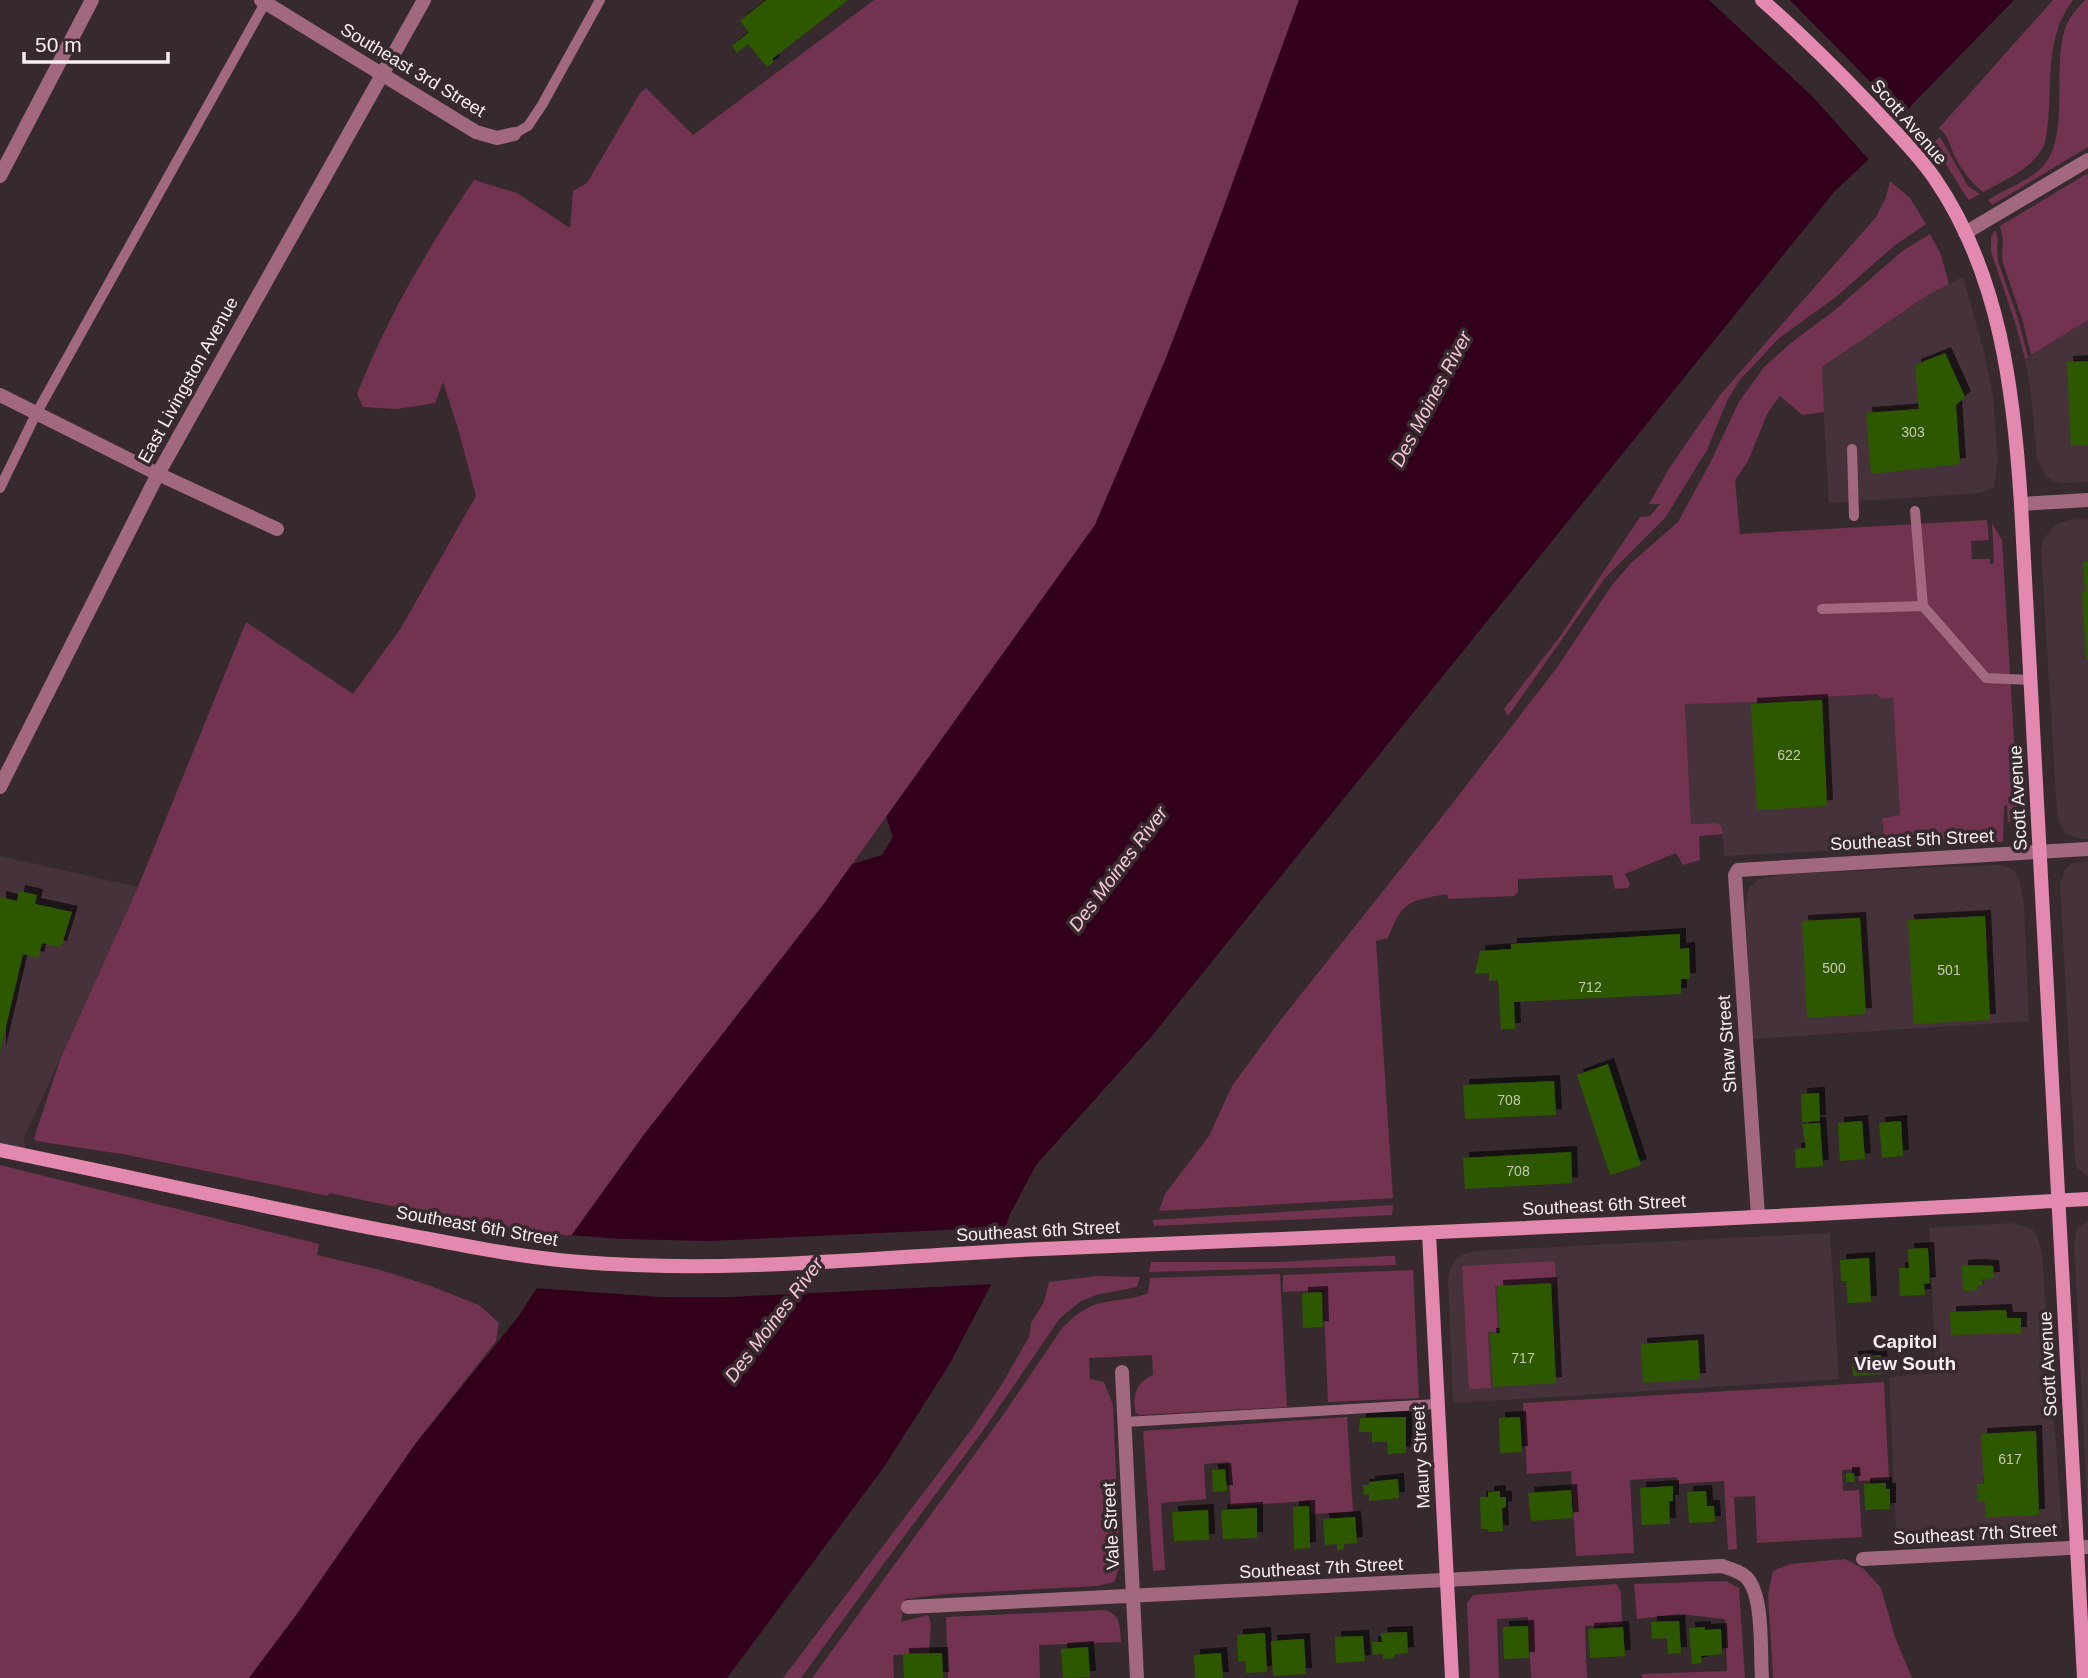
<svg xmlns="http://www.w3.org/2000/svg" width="2088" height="1678" font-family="Helvetica,sans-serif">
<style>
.built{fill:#46323a}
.green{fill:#71334f}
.water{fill:#33001b}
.pier{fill:#372a2f}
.building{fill:#2f5804;filter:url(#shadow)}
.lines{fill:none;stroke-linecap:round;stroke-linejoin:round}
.lane{stroke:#a16880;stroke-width:10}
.street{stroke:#a16880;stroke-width:14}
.secondary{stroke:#e388ae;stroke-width:14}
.labels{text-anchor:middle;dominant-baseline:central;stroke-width:7;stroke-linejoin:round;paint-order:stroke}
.number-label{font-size:14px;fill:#c5c8b6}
.street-label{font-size:18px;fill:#f7eef1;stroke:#372a2f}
.water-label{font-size:19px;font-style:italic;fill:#f7c7d9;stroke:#372a2f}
.neighbourhood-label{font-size:19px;font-weight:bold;fill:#f7eef1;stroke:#372a2f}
</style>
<defs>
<filter id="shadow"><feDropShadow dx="6" dy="-6" stdDeviation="0" flood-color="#0009"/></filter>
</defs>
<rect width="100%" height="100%" fill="#372a2f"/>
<!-- built -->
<path class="built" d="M1963,277L1984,352L1993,397L1998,461L1994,487L1981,493L1829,503L1821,368L1929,293Z
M2088,320V482L2062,483L2053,481L2045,475L2037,458L2031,394L2025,359Z
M2088,518V839H2082L2066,834L2059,822L2057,812L2041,550L2043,540L2054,525L2070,520Z
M1878,694L1893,698L1900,816L1884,817L1892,846L1898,847L1724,856L1722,827L1717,823L1691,824L1685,704L1821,700V697Z
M0,856L138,887L24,1138L26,1155L0,1150Z
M2088,861V1176L2077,1168L2075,1158L2060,884L2065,869L2073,863Z
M1996,865L2004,866L2014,870L2020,882L2024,907L2029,1021L1752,1039L1745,908L1749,887L1759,879L1785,874Z
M2088,1220V1519L2074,1241L2077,1229Z
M2013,1223L2032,1229L2038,1238L2042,1254L2062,1527L2054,1535L2048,1538L1897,1548L1889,1377L1936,1373L1929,1228Z
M1830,1233L1839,1379L1453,1403L1448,1279L1450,1268L1455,1260L1463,1254L1475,1251Z"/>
<!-- green -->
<path class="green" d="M874,0H1299L1218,223L1166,358L1095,525L823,905L643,1136L571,1236L468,1222L329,1193L328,1196L128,1155L36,1141L34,1138L61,1057L138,887L246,622L353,694L401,628L476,496L459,432L443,382L435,403L397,409L363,407L357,394C388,316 427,249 474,180L517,193L570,228L573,191L587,183L640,93L646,88L693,135Z
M2053,0H2073C2041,41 2055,95 2045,143C2035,168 2006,179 1983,192C1971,182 1963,172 1955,157C1950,146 1949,136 1939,128Z
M2085,0H2088V147L1992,205L1988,200C2005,189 2031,180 2044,165C2071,133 2051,66 2066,26C2070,16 2078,8 2085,0Z
M1940,137L1968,186L1980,194L1969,200L1965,195L1933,143Z
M2088,173V320L2031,355L2023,322L2002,260L2003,238L2000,226Z
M1890,181L1910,198L1926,224L1894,246L1837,296L1778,339L1739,381L1727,401L1707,450L1665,518L1605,578L1508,716L1504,709L1561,635L1640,517L1650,516L1660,504H1649L1670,467L1720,395L1876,217L1886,197Z
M1995,230L1998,239L1997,247L1998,261L2018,319L2028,357L2025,359L2016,325L1991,252V237Z
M1930,234L1941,255L1949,284L1929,294L1822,367L1824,412L1802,415L1780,396L1768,412L1748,461L1735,480L1740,534L1987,520L1989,540L1971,541L1972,559H1990V564L1994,563L1992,523L2002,540L2018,806L2017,820L2008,822L2007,805L2004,806L2003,842L1898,847L1885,841L1882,818L1900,815L1893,698L1881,699L1877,694L1822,697V700L1685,704L1691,824L1717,823L1722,827L1723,834L1699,836L1700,860L1683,865L1676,853L1625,874L1630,884L1628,888L1615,889L1612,875L1518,879V892L1514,896L1448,899L1447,894C1409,901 1403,900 1388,938L1376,941L1393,1198L1159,1211L1165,1194L1209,1136L1232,1086L1279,1022L1445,813L1558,666L1612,585L1631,563L1678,522L1710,463L1739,402L1764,367L1792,342L1835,310L1901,252Z
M0,1165L319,1244L317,1255L380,1270L428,1285L479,1305L499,1323L496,1341L416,1443L297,1614L249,1678H0Z
M1393,1205L1392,1215L1154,1226L1153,1220Z
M1389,1256H1395L1396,1265L1149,1272L1151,1262H1279Z
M1555,1261L1556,1282L1495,1286L1498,1332H1488L1491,1388L1469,1389L1462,1266Z
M1413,1270L1419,1398L1328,1402L1323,1290L1283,1292V1275Z
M1280,1274L1287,1407L1140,1415L1136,1413C1131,1397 1137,1381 1153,1375L1152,1355L1089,1358L1090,1379L1104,1382L1113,1405L1120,1566L1114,1582L1097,1586L946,1594L905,1599L901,1622L928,1615L931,1624L929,1653L893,1655L894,1678H812L1001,1418L1063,1327C1070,1321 1077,1313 1086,1309C1104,1298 1128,1302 1148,1293L1150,1278Z
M1096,1276L1140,1277L1137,1287L1096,1295L1081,1301L1060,1318L982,1432L885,1562L801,1678H783L971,1430L1002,1384L1029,1337L1031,1323L1044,1302L1049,1282Z
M1884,1382L1889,1480L1859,1481L1858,1469L1842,1470L1843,1491L1859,1490L1862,1537L1757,1543L1755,1496L1734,1497L1737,1549L1728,1550L1724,1481L1678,1484L1677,1477L1630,1480L1634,1553L1576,1556L1571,1471L1527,1474L1523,1403Z
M1347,1417L1353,1512L1311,1514L1310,1501L1231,1506L1228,1462L1204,1464L1206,1499L1161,1503L1165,1570L1153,1571L1143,1431Z
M1845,1559L1864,1569L1881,1588L1895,1637L1912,1678H1773L1768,1594L1773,1571L1790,1564Z
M1726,1581L1739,1588L1745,1678H1642V1674L1727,1671L1725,1619L1679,1614L1637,1619L1634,1584Z
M1617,1584L1621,1593L1622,1625L1585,1626L1587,1678H1531L1528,1617L1497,1619L1499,1678H1470L1467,1603L1473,1595Z
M1105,1610C1121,1615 1120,1626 1121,1642L1039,1645L1040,1678H948L946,1617Z"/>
<!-- water -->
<path class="water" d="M1299,0H2014L1903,114L1869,159L1835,191L1151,1037L1036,1165L1009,1216L991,1285L949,1365L884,1467L727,1678H249L297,1614L416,1443L518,1317L571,1236L643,1136L823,905L852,864L882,855L893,837L886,817L1095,525L1166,358L1218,223Z"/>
<!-- pier -->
<path class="pier" d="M1709,0H1790L1905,117L1871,162L1813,97Z
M1010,1227L995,1284L729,1297H661L533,1288L568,1235L624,1239L709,1241Z"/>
<!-- building -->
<path class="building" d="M766,0H848L772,59L774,62L767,67L748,44L737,53L732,46L749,32L740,21Z
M1945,353L1965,397L1956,405L1960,464L1871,474L1866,413L1919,409L1915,365Z
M2088,361V445L2071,446L2067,362Z
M2088,561V659H2086L2082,592H2085L2083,562Z
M1822,700L1827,806L1757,810L1751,704Z
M19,891L37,895L35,904L72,912L61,947L42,943L38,958L23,954L0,1052V897L17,901Z
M1985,916L1990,1020L1914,1024L1908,920Z
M1860,918L1866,1014L1807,1018L1802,921Z
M1680,934V949L1689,948L1690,979H1681V994L1514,1002L1515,1029H1501L1498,980L1489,981V973L1475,974L1480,951L1511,949V944Z
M1608,1064L1641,1165L1610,1175L1577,1075Z
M1554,1081L1556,1115L1465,1119L1463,1085Z
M1819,1093L1820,1121L1802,1122L1801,1094Z
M1862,1121L1865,1159L1840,1161L1838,1123Z
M1901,1121L1903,1156L1882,1158L1879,1123Z
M1820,1123L1823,1166L1796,1168L1795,1149L1806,1148L1802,1124Z
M1571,1152L1572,1183L1465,1189L1463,1158Z
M1928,1248L1930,1283L1924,1284L1925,1295L1900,1296L1899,1268H1909L1908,1249Z
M1869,1258L1871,1302L1848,1303L1846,1281H1841L1840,1260Z
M1976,1265L1993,1266L1994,1278L1982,1279L1983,1285H1977L1978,1290L1963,1291L1962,1266Z
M1551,1283L1556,1383L1493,1387L1490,1334L1500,1333L1497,1286Z
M1322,1292L1323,1327L1303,1328L1302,1293Z
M2006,1310L2007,1318H2021V1333L1951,1335L1950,1312Z
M1698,1340L1700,1379L1643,1383L1641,1344Z
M1881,1355L1882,1374L1853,1376L1852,1357Z
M1406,1417V1453L1388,1454L1387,1442H1372V1432H1359L1360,1418Z
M1520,1417L1522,1452L1500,1453L1499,1418Z
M2036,1431L2039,1515L1986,1517L1985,1501H1978L1977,1484H1984L1981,1434Z
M1225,1469L1227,1491L1213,1492L1212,1470Z
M1846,1473H1854L1855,1482H1846Z
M1398,1479L1399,1498L1369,1501V1494L1364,1495L1363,1485H1369V1482Z
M1886,1483V1489H1890V1509L1865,1510L1864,1484Z
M1673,1486V1501H1669L1670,1524L1642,1525L1640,1488Z
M1571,1490L1573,1518L1531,1521L1528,1493Z
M1500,1491V1497H1506V1507L1502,1508L1503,1531L1488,1532V1529H1481L1480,1497H1488V1492Z
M1706,1491L1707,1506H1714L1715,1522L1689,1523L1687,1492Z
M1309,1506L1310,1548L1294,1549L1293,1507Z
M1257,1508V1538L1223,1539L1221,1510Z
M1208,1510L1209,1540L1174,1541L1172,1512Z
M1355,1517L1357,1543L1344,1544V1549L1337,1550V1544L1325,1545L1323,1519Z
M1679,1621L1681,1653L1668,1654L1667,1638L1652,1639L1651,1622Z
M1528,1626L1529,1658L1504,1659L1503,1627Z
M1623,1627L1625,1656L1590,1658L1588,1629Z
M1705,1627V1630L1721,1629L1722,1654L1701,1656L1702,1663L1692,1664L1689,1628Z
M1407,1632L1408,1653L1395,1654V1658L1383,1659V1654L1373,1655L1372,1642H1382L1381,1633Z
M1265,1633L1267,1672L1246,1673V1661H1238L1237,1635Z
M1363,1636L1365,1661L1336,1663L1335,1637Z
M1304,1639L1306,1674L1273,1676L1271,1641Z
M1088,1647L1090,1677L1063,1678L1061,1649Z
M942,1653L943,1678H904L903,1654Z
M1221,1653L1223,1678H1195L1194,1655Z"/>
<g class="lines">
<!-- lane -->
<path class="lane" d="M514,134L528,126L542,105L600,0
M1852,449L1854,516
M0,488L36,414L265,3
M1915,511L1923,606
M1822,609L1923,606L1986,678L2031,680
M1125,1422L1437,1404"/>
<!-- street -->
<path class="street" d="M261,0L476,132L497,138L514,134
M0,176L92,0
M1965,233L2088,160
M0,395L158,474L277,529
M2021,504L2088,500
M0,787L158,474L424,0
M1758,1216L1736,890L1735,875L1738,870L2088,849
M1122,1372L1137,1678
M1863,1559L2088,1547
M908,1607L1722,1566C1731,1569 1740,1571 1747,1578C1764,1597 1760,1652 1762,1678"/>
<!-- secondary -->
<path class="secondary" d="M1762,0C1802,35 1840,73 1876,111C1896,133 1918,154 1935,179C2000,274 2014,392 2021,504L2084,1678
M0,1150C127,1176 254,1205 382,1230C448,1242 514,1257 580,1262C742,1275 903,1254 1065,1248C1406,1234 1747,1219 2088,1199
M1429,1233L1452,1678"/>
</g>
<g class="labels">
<!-- number labels -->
<g class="number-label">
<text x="1913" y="432">303</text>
<text x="1789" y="755">622</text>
<text x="1834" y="968">500</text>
<text x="1949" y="970">501</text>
<text x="1590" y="987">712</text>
<text x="1509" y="1100">708</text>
<text x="1518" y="1171">708</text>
<text x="1523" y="1358">717</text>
<text x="2010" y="1459">617</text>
</g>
<!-- street labels -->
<g class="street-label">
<text transform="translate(413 70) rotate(31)">Southeast 3rd Street</text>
<text transform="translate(1909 122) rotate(49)">Scott Avenue</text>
<text transform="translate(188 380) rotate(-61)">East Livingston Avenue</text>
<text transform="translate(2018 798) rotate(-93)">Scott Avenue</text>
<text transform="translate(1912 840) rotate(-3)">Southeast 5th Street</text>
<text transform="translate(1727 1044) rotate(-94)">Shaw Street</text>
<text transform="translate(1604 1205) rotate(-3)">Southeast 6th Street</text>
<text transform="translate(477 1226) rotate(10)">Southeast 6th Street</text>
<text transform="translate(1038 1231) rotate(-3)">Southeast 6th Street</text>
<text transform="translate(2048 1364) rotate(-93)">Scott Avenue</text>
<text transform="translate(1421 1457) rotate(-93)">Maury Street</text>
<text transform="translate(1111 1526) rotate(-93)">Vale Street</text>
<text transform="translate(1975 1534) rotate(-3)">Southeast 7th Street</text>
<text transform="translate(1321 1568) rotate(-3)">Southeast 7th Street</text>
</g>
<!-- water labels -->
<g class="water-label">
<text transform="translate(1431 399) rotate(-62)">Des Moines River</text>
<text transform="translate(1118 869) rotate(-53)">Des Moines River</text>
<text transform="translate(774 1320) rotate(-53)">Des Moines River</text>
</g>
<!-- neighbourhood labels -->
<g class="neighbourhood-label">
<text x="1905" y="1341">Capitol<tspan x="1905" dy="22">View South</tspan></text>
</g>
</g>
<!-- scale -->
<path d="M24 52v10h144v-10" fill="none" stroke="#f7eef1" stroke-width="3.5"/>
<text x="35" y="52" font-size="21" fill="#f7eef1" stroke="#372a2f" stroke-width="5" paint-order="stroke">50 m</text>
</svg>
